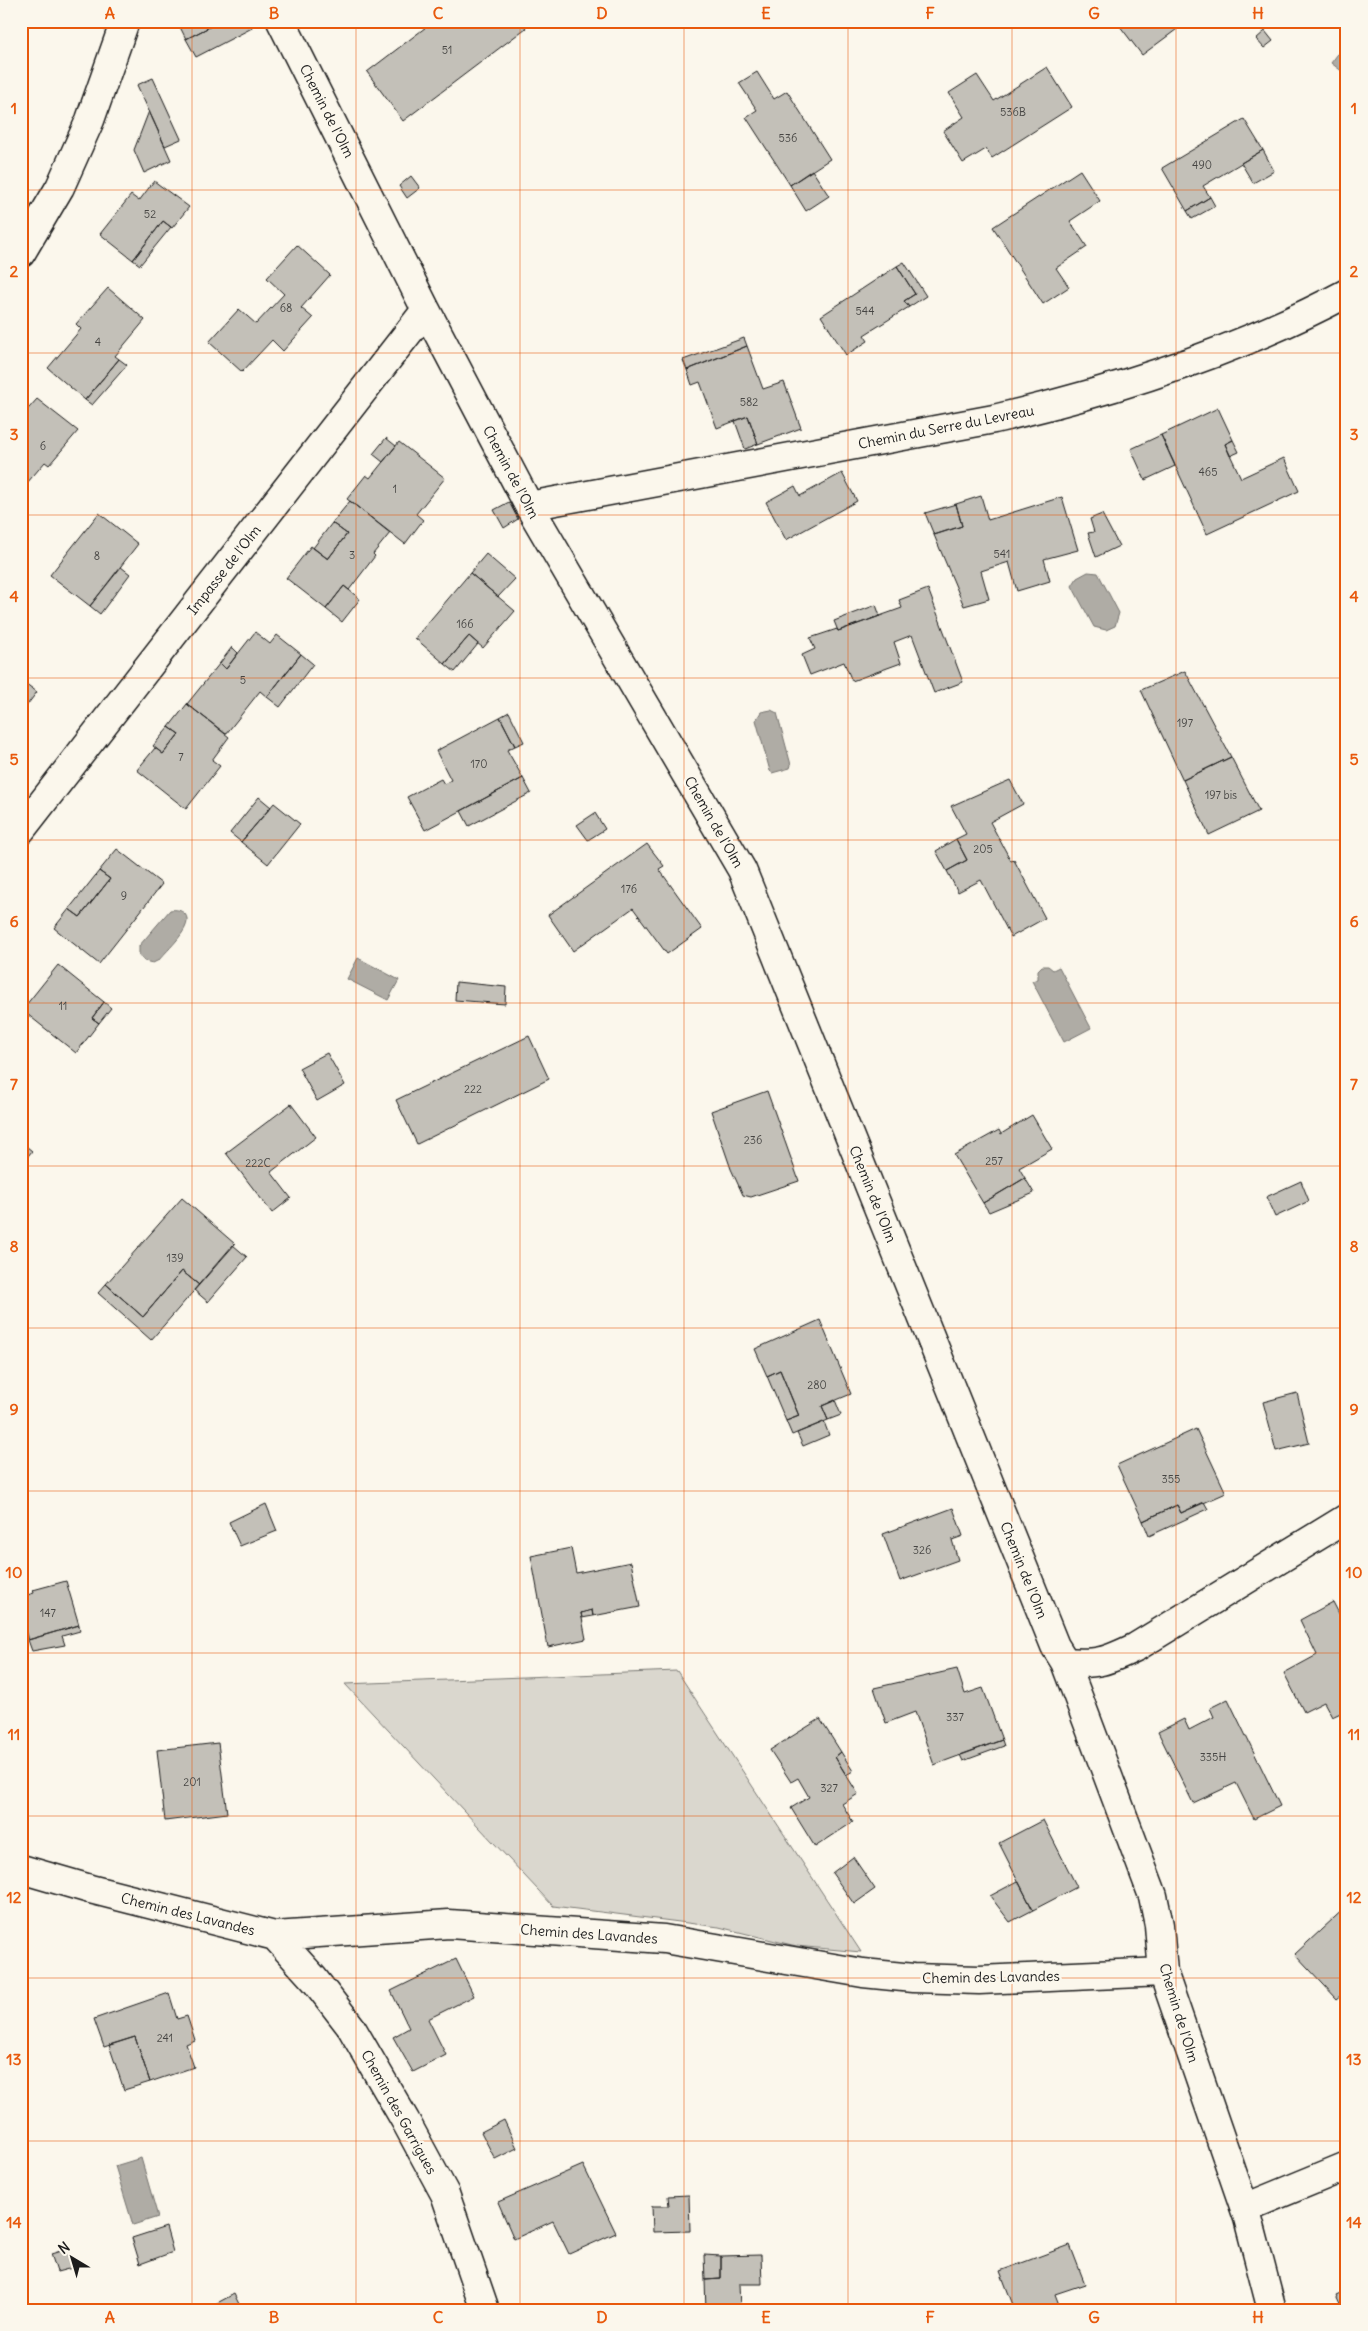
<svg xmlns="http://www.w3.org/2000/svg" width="1368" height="2331" font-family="Delius,sans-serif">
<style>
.green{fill:#dad7ce;stroke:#7b7a75}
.water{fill:#afaca5;stroke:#74726e}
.building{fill:#c3c0b8;stroke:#1c1c1c}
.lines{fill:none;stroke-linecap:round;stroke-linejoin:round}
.street-casing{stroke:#1c1c1c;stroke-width:31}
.secondary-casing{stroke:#1c1c1c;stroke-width:31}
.street{stroke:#fbf7ec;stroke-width:28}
.secondary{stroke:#fbf7ec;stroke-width:28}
.grid{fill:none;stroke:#e8590c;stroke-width:1;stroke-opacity:0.55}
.labels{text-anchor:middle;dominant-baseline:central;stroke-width:5;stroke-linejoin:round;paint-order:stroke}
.number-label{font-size:11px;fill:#464543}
.street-label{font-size:14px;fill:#1c1c1c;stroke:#fbf7ec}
.neatline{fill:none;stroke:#e8590c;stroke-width:2}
.grid-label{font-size:16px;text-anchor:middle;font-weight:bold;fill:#e8590c}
</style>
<rect width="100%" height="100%" fill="#fbf7ec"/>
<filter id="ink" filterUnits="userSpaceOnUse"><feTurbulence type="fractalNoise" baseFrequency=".02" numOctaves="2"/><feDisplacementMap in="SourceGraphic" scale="10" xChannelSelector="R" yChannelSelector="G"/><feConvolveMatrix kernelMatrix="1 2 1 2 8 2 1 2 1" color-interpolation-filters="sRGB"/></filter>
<g filter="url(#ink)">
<!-- green -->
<path class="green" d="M677,1671L861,1952L796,1946L719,1927L553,1906L345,1684Z"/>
<!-- water -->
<path class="water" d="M1347,42V75L1331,63Z
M1088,572L1098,573L1119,613L1115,626L1106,630L1094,627L1072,586L1077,578Z
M771,710L777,713L791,765L790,768L772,773L770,771L756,720L761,712Z
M170,910C176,909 181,910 185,914C195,926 167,950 159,960L153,963L144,961L139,955V946Z
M358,958L399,980L388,1000L347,979Z
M1042,966H1048L1053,970L1059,967L1091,1028L1064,1042L1032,981L1038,979V970Z
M141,2158L158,2217L133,2225L115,2166Z"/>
<!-- building -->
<path class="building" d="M177,21H221L186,39Z
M221,21H248L252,28L196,57L186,39Z
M434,21H521L526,28L403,121L367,72Z
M1116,21H1188L1142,55Z
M1265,31L1273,41L1264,48L1256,39Z
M1047,67L1072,107L992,158L986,149L963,163L943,131L964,117L949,93L977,75L994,101Z
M757,72L774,99L787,91L830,159L790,185L746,117L757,110L739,83Z
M153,78L181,139L165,146L137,85Z
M149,111L171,160L144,173L134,150Z
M1244,119L1263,150L1203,186L1210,197L1187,211L1162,168Z
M1263,150L1274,171L1253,183L1241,163Z
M812,170L829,196L806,211L790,185Z
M1080,170L1100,201L1070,221L1087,247L1056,268L1069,287L1043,304L993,227Z
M411,176L420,188L407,198L399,186Z
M154,181L189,207L172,228L163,221L133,260L100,234L131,195L139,201Z
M1210,197L1215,206L1192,219L1187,211Z
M163,221L171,227L140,265L133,260Z
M297,245L330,275L301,308L313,318L283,351L272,340L242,372L209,342L239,309L256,324L284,294L267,278Z
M904,262L926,296L909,307L904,301L915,294L897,266Z
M897,266L915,294L904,301L909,307L864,335L868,341L846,355L821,316Z
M108,288L145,320L115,356L119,359L85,400L48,368L81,329L76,324Z
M744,338L747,346L687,370L683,360Z
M747,346L763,389L784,382L801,428L758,444L748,416L717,428L700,382L692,385L687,370Z
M119,359L127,365L92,405L85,400Z
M37,399L78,431L49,465L45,462L21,490V417Z
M1218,408L1233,440L1225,444L1241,478L1284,458L1299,491L1207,534L1161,435Z
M748,416L758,444L745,449L735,421Z
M1161,435L1175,466L1145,480L1131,449Z
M386,438L396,446L383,462L373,454Z
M1233,440L1239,452L1230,456L1225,444Z
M399,442L445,478L416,514L423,520L405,544L347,499L366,475L370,478Z
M842,473L857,501L786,540L766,502L795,486L800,496Z
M981,496L988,520L1062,497L1078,550L1044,559L1050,581L1017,591L1009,562L981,571L989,599L964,606L934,535L962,526L956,504Z
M350,501L390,533L373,554L375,556L349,590L344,586L326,609L286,578L311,546L328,559L347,534L332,523Z
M509,502L518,519L504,528L494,510Z
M956,504L962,526L934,535L925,513Z
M99,513L138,544L90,606L50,575Z
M1102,514L1119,546L1096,557L1088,533L1094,532L1090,519Z
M332,523L347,534L328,559L313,548Z
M486,554L515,579L498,597L470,573Z
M121,567L130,574L100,614L90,606Z
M470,573L515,611L483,648L469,636L445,664L415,638Z
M344,586L360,599L342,622L326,609Z
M928,589L963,682L934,693L912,635L894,642L901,663L852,681L844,662L810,675L802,655L815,649L810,638L837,629L838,631L902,608L899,600Z
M876,605L880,616L838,631L834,621Z
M255,632L270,644L277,635L301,654L267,697L260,691L226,734L187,704L220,663L226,669Z
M469,636L478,644L455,672L445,664Z
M232,647L238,653L226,669L220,663Z
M301,654L313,664L280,707L267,697Z
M1185,671L1231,757L1183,780L1141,690Z
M21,680L37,692L21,713Z
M187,704L229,737L212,760L220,766L186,809L137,770L155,748L163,754L179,734L169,727Z
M509,712L524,742L515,746L500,717Z
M500,717L515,746L507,750L523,778L425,830L407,797L441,779L444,784L451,780L436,751Z
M169,727L179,734L163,754L153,746Z
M1231,757L1259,811L1209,835L1183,780Z
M523,778L531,793L469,826L461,811Z
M1010,780L1023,804L990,822L1011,861L1014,860L1045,918L1011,937L981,880L958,892L947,871L967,860L956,839L966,834L951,806Z
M259,797L271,807L241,842L230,833Z
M274,803L300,824L268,864L241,842Z
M595,813L605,829L588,840L577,825Z
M956,839L967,860L947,871L936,851Z
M647,844L664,866L659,869L702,929L667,954L633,908L573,951L548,915Z
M117,849L162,884L99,964L54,928L69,909L80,917L110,879L99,871Z
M99,871L110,879L80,917L69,909Z
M58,965L104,1002L92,1018L99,1023L76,1053L22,1010Z
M456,982L506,987L505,1004L455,1000Z
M104,1002L111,1008L99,1023L92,1018Z
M529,1036L549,1079L417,1144L396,1100Z
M327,1053L345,1085L317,1101L299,1068Z
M767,1091L799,1181L751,1197L743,1195L731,1169L711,1111Z
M291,1104L316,1137L271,1172L291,1198L272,1213L226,1153Z
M1032,1115L1052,1149L1019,1168L1025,1178L983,1203L954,1155L999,1130L1001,1134Z
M21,1142L32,1151L21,1165Z
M1025,1178L1034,1193L989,1212L983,1203Z
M1301,1181L1309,1201L1275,1217L1266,1197Z
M182,1198L235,1244L199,1285L182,1271L143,1317L106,1284Z
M233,1245L247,1257L208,1302L194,1290Z
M182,1271L199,1285L151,1340L98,1293L106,1284L143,1317Z
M820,1320L851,1394L822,1406L828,1420L792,1435L786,1421L799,1416L780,1370L767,1376L755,1349Z
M780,1370L799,1416L786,1421L767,1376Z
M1297,1393L1309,1443L1276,1451L1263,1402Z
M835,1400L841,1415L828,1420L822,1406Z
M824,1422L829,1435L803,1446L797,1433Z
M1196,1429L1226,1493L1181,1513L1177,1505L1143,1521L1117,1465Z
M1204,1502L1208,1509L1149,1536L1143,1521L1177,1505L1181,1513Z
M266,1504L277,1531L240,1546L229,1522Z
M953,1508L963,1536L952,1540L958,1560L900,1581L883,1534Z
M571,1548L576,1573L631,1562L640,1607L593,1616L592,1610L581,1613L586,1639L548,1647L531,1556Z
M66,1581L79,1625L28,1640L21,1617V1608L25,1607L21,1597L34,1593L33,1590Z
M1333,1602L1347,1629V1710L1332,1717L1324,1702L1304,1712L1284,1673L1317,1655L1300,1620Z
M592,1610L593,1616L582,1618L581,1613Z
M79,1625L80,1631L62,1636L65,1645L32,1651L28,1640Z
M957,1669L965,1694L983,1688L1002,1740L934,1765L915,1712L886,1723L874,1688Z
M1228,1699L1280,1806L1254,1819L1236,1783L1193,1803L1158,1732L1184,1719L1189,1730L1214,1717L1210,1708Z
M820,1719L841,1752L835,1757L858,1794L842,1804L853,1822L815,1847L791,1808L809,1797L798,1778L791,1782L770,1750Z
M1002,1740L1004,1746L963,1761L960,1755Z
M218,1743L227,1813L165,1821L157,1750Z
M841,1752L853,1771L846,1775L835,1757Z
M1043,1820L1077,1887L1033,1910L999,1843Z
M853,1857L875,1889L854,1904L832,1873Z
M1018,1881L1033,1910L1010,1922L990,1896Z
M1347,1906V1991L1337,1999L1295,1954Z
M456,1959L474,1996L428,2019L446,2055L413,2072L393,2037L409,2028L391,1991Z
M169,1993L177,2019L187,2016L195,2040L186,2044L194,2067L150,2082L135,2037L104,2047L94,2019Z
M135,2037L150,2082L124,2090L109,2045Z
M504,2120L517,2148L495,2159L481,2132Z
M583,2165L616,2233L569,2254L553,2221L514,2239L498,2202Z
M689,2195L690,2231L653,2232L652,2206H669L668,2196Z
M166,2227L173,2252L140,2264L132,2238Z
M1070,2245L1085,2284L1055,2294L1061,2310H1015L1000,2271Z
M67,2249L72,2268L57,2272L51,2254Z
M704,2255L721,2256V2279L705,2280Z
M761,2255L762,2284H739L740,2310H706L705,2280L721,2279V2256Z
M1347,2290V2310H1343L1336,2295Z
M234,2294L242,2310H204Z"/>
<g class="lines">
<defs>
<path id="street" d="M281,21L426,310L529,506L742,870L1055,1646L1065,1662L1153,1896L1159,1925L1163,1972L1248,2218L1272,2310
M529,506L994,419C1114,391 1237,352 1347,293
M21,830L426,310
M1065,1662C1097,1665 1107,1661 1136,1647L1347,1518
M21,1869L90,1889L275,1936L449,1924L664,1939L863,1973L913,1978L979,1980L1163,1972
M275,1936L314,1979L351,2027L405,2120L445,2194L485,2310
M1245,2208L1347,2166"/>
<path id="secondary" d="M21,253L60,187L90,120L125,21"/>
</defs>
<!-- street casing -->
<use href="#street" class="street-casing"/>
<!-- secondary casing -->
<use href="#secondary" class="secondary-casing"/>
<!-- street -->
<use href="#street" class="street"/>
<!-- secondary -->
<use href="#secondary" class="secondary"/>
</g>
</g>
<!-- grid -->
<path class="grid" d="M192,21V2310M356,21V2310M520,21V2310M684,21V2310M848,21V2310M1012,21V2310M1176,21V2310M21,190H1347M21,353H1347M21,515H1347M21,678H1347M21,840H1347M21,1003H1347M21,1166H1347M21,1328H1347M21,1491H1347M21,1653H1347M21,1816H1347M21,1978H1347M21,2141H1347"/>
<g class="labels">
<!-- number labels -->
<g class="number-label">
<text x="447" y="50">51</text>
<text x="1013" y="112">536B</text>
<text x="788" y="138">536</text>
<text x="1202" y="165">490</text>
<text x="150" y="214">52</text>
<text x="286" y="308">68</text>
<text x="865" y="311">544</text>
<text x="98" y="342">4</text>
<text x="749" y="402">582</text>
<text x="43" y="446">6</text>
<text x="1208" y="472">465</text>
<text x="395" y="489">1</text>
<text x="1002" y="554">541</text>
<text x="352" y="555">3</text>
<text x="97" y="556">8</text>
<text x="465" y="624">166</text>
<text x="243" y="680">5</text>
<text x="1185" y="723">197</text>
<text x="181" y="757">7</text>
<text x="479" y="764">170</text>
<text x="1221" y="795">197 bis</text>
<text x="983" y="849">205</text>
<text x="629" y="889">176</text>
<text x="124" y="896">9</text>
<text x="63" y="1006">11</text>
<text x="473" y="1089">222</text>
<text x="753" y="1140">236</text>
<text x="994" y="1161">257</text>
<text x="258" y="1163">222C</text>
<text x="175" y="1258">139</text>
<text x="817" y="1385">280</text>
<text x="1171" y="1479">355</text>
<text x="922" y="1550">326</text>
<text x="48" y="1613">147</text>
<text x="955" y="1717">337</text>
<text x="1213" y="1757">335H</text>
<text x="192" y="1782">201</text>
<text x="829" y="1788">327</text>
<text x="165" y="2038">241</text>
</g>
<!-- street labels -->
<g class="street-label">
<text transform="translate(327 111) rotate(63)">Chemin de l'Olm</text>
<text transform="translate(946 427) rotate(-11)">Chemin du Serre du Levreau</text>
<text transform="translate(511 472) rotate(62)">Chemin de l'Olm</text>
<text transform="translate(224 570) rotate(-52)">Impasse de l'Olm</text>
<text transform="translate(714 822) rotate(60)">Chemin de l'Olm</text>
<text transform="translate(873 1194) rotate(68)">Chemin de l'Olm</text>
<text transform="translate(1024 1570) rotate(68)">Chemin de l'Olm</text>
<text transform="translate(188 1914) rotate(14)">Chemin des Lavandes</text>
<text transform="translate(589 1934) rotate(4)">Chemin des Lavandes</text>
<text transform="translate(991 1977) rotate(-1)">Chemin des Lavandes</text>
<text transform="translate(1179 2013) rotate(73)">Chemin de l'Olm</text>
<text transform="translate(399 2112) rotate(61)">Chemin des Garrigues</text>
</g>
</g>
<!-- margin -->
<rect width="1368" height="2331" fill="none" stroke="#fbf7ec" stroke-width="55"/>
<!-- north arrow -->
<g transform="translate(72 2258) rotate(322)" stroke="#fbf7ec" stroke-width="4" paint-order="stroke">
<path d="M0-4L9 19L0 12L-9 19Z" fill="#1c1c1c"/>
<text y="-8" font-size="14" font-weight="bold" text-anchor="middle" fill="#1c1c1c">N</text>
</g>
<rect x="28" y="28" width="1312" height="2276" class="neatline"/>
<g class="grid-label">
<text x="110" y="19">A</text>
<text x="274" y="19">B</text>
<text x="438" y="19">C</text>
<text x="602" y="19">D</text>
<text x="766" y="19">E</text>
<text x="930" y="19">F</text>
<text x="1094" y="19">G</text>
<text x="1258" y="19">H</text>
<text x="14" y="114">1</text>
<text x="1354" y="114">1</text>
<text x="14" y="277">2</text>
<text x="1354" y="277">2</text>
<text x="14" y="440">3</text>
<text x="1354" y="440">3</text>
<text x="14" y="602">4</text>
<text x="1354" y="602">4</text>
<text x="14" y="765">5</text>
<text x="1354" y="765">5</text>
<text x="14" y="927">6</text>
<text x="1354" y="927">6</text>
<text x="14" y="1090">7</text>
<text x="1354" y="1090">7</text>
<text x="14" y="1252">8</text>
<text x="1354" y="1252">8</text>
<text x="14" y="1415">9</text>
<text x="1354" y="1415">9</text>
<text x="14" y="1578">10</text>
<text x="1354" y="1578">10</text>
<text x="14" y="1740">11</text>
<text x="1354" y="1740">11</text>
<text x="14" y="1903">12</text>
<text x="1354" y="1903">12</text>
<text x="14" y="2065">13</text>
<text x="1354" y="2065">13</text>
<text x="14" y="2228">14</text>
<text x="1354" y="2228">14</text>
<text x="110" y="2323">A</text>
<text x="274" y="2323">B</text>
<text x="438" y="2323">C</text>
<text x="602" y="2323">D</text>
<text x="766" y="2323">E</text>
<text x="930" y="2323">F</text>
<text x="1094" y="2323">G</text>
<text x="1258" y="2323">H</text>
</g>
</svg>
